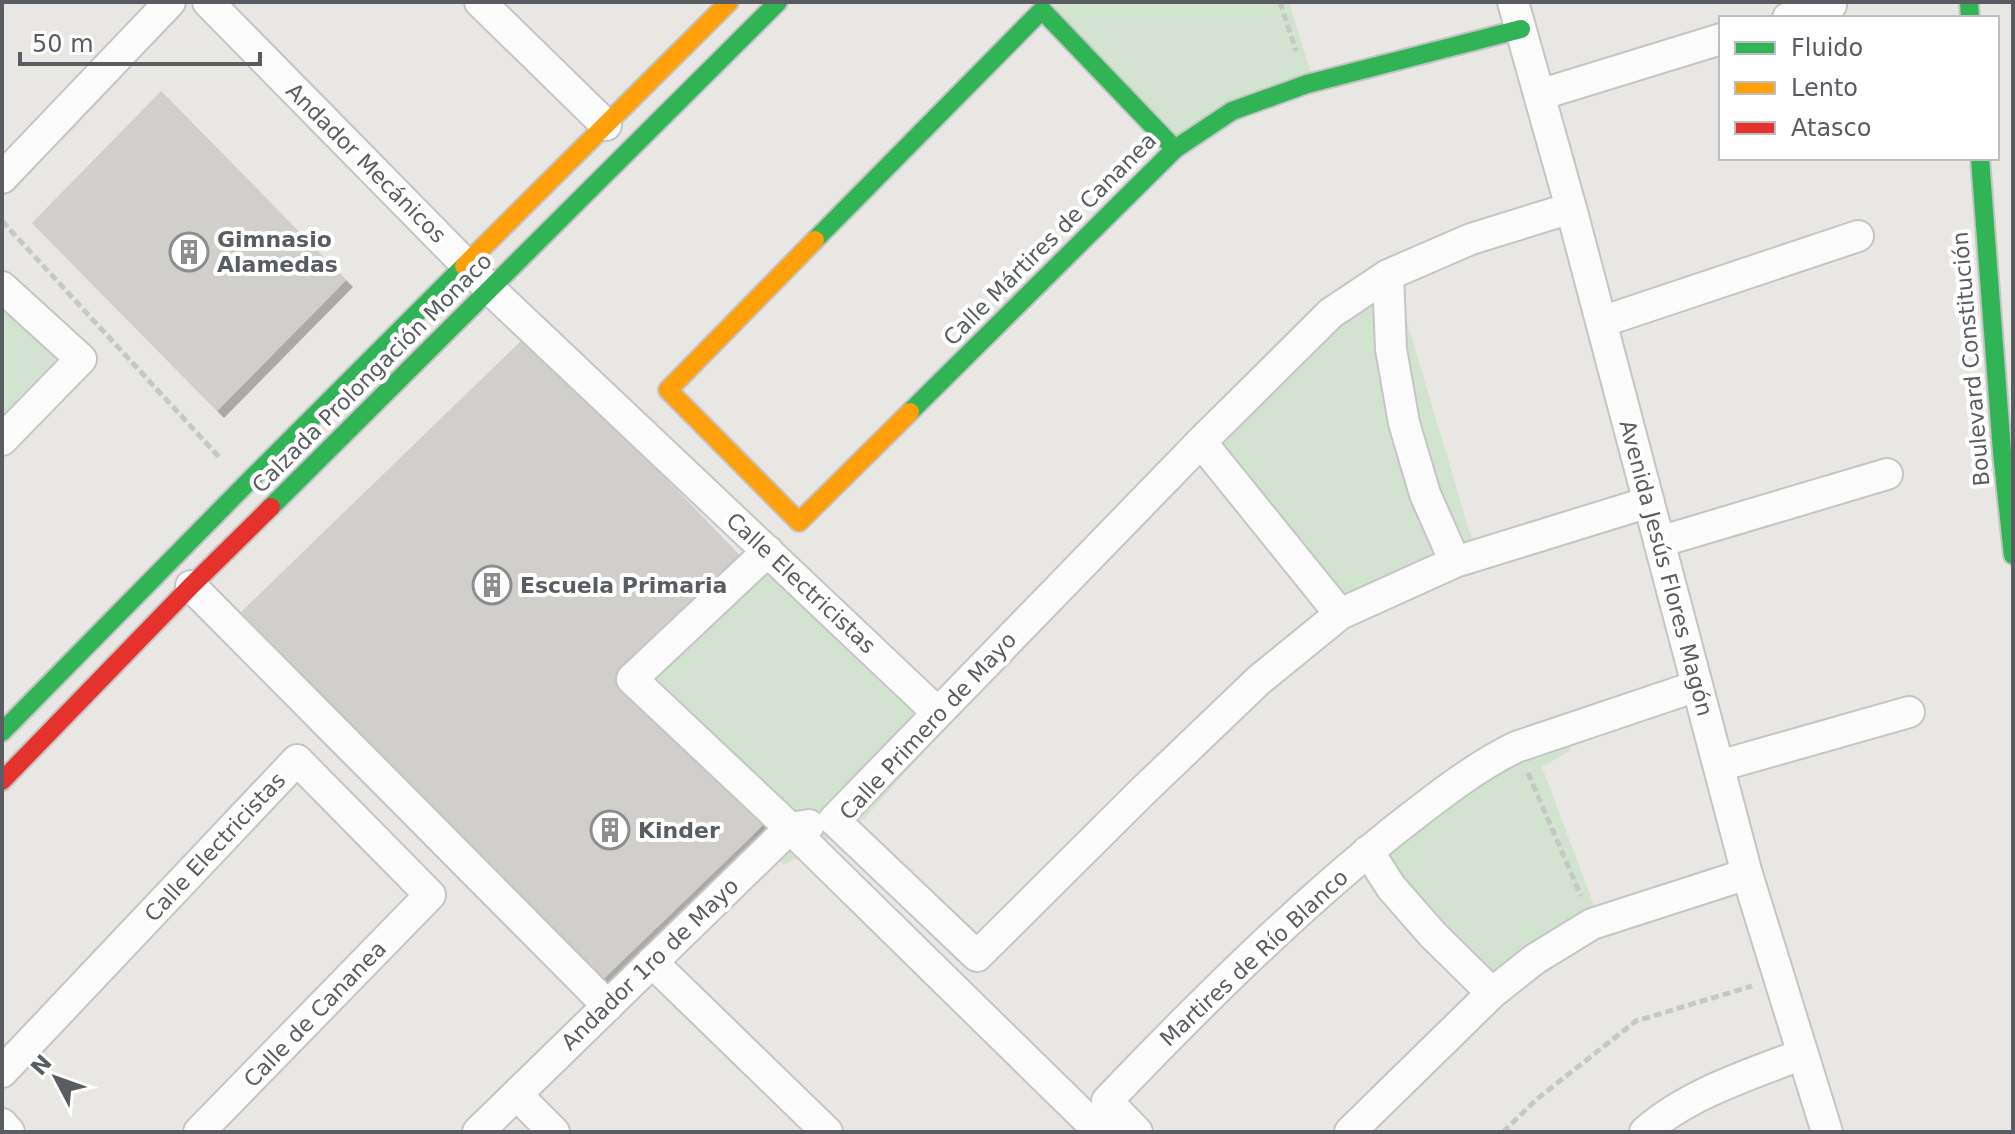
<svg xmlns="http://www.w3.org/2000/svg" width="2015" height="1134" font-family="'DejaVu Sans',sans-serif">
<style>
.green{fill:#d2e4cf}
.building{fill:#d0cfcc;filter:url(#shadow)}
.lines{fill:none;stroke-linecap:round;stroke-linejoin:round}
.street-casing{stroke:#c5c5c5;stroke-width:34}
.fast-casing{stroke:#c4c4c3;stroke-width:22}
.slow-casing{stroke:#c4c4c3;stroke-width:22}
.jam-casing{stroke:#c4c4c3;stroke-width:22}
.path{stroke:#c4c9c5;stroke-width:5;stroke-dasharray:8 4;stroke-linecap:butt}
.street{stroke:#fcfbfb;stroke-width:30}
.fast{stroke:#30b455;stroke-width:18}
.slow{stroke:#ff9f0a;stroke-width:18}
.jam{stroke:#e5322d;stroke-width:18}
.labels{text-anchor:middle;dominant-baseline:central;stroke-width:8;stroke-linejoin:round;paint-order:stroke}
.street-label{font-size:22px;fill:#595c60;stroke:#fff}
.poi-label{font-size:22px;font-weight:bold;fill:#595c60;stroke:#fff;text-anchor:start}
</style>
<defs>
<filter id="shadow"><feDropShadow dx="7" dy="7" stdDeviation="0" flood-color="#0004"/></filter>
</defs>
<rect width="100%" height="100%" fill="#e8e7e3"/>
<!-- green -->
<path class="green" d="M1035,2H1289L1312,77L1163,153Z
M1389,261L1474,547L1336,634L1192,426Z
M2,295L74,358L2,431Z
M768,533L957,714L864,819L784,865L600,687Z
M1562,723L1571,750L1542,767L1598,916L1479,992L1354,850Z"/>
<!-- building -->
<path class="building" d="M161,91L346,280L217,411L32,223Z
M527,335L742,558L620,677L763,825L599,983L241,612Z"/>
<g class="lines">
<defs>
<path id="street" d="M208,2L491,290L938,713
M480,2L606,125
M1513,2L1571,208L1747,874L1827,1132
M1788,18L1831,5
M1539,95L1721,39
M2,178L170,2
M1388,275L1391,349L1404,423L1425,494L1455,562
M2,287L81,359L2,440
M1601,322L1858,236
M1201,442L1340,614
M1659,542L1887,474
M768,551L632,679L790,828L1100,1132
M191,586L608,1006
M1719,766L1909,712
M834,820L977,956L1142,792L1259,680L1340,614L1455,562L1649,502
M834,820L1201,442L1331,313L1388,275L1471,239L1571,208
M1368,851L1391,887L1433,935L1492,993
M652,962L827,1132
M2,1072L297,760L430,895L199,1132
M517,1095L554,1132
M2,1124L9,1132
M478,1132L790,828L809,825
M1137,1132L1107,1101C1197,1007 1289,915 1391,833C1431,802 1471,769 1516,747L1697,686
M1350,1132L1492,993L1535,959L1592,924L1747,874
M1645,1132C1687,1094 1751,1074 1803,1054"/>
<path id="fast" d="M1969,2L1970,18
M1980,158L2002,452L2013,555
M815,240L1042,10L1175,149
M910,412L1175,149L1232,111L1307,84L1521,29
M271,507L778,2
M2,732L245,485L464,266"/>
<path id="slow" d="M815,240L668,390L799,522L910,412
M464,266L729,2"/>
<path id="jam" d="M2,781L191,586L271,507"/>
</defs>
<!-- street casing -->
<use href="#street" class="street-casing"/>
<!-- fast casing -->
<use href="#fast" class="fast-casing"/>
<!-- slow casing -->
<use href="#slow" class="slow-casing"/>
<!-- jam casing -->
<use href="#jam" class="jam-casing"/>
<!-- path -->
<path class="path" d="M1280,2L1296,51
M2,221L220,458
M1528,773L1581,896
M1503,1132L1537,1099L1636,1021L1752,986"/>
<!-- street -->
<use href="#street" class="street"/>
<!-- fast -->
<use href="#fast" class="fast"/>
<!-- slow -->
<use href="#slow" class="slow"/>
<!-- jam -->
<use href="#jam" class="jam"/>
</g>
<!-- icons -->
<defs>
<symbol id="building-ring" viewBox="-11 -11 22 22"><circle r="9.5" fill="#fff" stroke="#8b8d8e" stroke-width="1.5"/><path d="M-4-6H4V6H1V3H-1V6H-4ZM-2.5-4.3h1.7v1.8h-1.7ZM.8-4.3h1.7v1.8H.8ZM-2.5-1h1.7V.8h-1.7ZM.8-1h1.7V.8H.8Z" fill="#8b8d8e"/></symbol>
</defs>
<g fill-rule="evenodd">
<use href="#building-ring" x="167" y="230" width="44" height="44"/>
<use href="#building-ring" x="470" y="563" width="44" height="44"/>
<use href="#building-ring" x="588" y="808" width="44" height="44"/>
</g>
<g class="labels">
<!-- street labels -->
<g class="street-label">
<text transform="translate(366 163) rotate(45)">Andador Mecánicos</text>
<text transform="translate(1050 239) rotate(-45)">Calle Mártires de Cananea</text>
<text transform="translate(1971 359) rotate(-95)">Boulevard Constitución</text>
<text transform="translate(372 373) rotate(-45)">Calzada Prolongación Monaco</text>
<text transform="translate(1666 568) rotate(75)">Avenida Jesús Flores Magón</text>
<text transform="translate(801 583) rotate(43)">Calle Electricistas</text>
<text transform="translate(928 726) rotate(-47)">Calle Primero de Mayo</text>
<text transform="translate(215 847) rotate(-47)">Calle Electricistas</text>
<text transform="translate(1254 958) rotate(-43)">Martires de Río Blanco</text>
<text transform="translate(650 964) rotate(-44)">Andador 1ro de Mayo</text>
<text transform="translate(315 1014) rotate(-46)">Calle de Cananea</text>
</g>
<!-- poi labels -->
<g class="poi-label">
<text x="217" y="239">Gimnasio<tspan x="217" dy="25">Alamedas</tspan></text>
<text x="520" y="585">Escuela Primaria</text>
<text x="638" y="830">Kinder</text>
</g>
</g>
<!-- border -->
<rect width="2015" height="1134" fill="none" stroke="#595c60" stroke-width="8"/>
<!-- legend -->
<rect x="1719" y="16" width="280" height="144" fill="#ffffff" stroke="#bdbebf" stroke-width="2"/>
<rect x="1735" y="42" width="40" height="12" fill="#30b455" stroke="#bdbebf" stroke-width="2"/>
<text x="1791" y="56" font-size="24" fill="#595c60">Fluido</text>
<rect x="1735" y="82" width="40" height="12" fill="#ff9f0a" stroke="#bdbebf" stroke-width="2"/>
<text x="1791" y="96" font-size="24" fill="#595c60">Lento</text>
<rect x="1735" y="122" width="40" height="12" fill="#e5322d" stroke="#bdbebf" stroke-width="2"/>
<text x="1791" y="136" font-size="24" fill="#595c60">Atasco</text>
<!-- north arrow -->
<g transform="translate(56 1078) rotate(311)" stroke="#ffffff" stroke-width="6" paint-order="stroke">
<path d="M0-6L14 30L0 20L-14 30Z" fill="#595c60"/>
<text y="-12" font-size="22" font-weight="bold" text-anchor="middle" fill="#595c60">N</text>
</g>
<!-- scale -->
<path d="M20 52v12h240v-12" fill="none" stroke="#595c60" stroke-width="4"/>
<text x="32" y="52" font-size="24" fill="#595c60" stroke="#ffffff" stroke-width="6" paint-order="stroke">50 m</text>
</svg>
